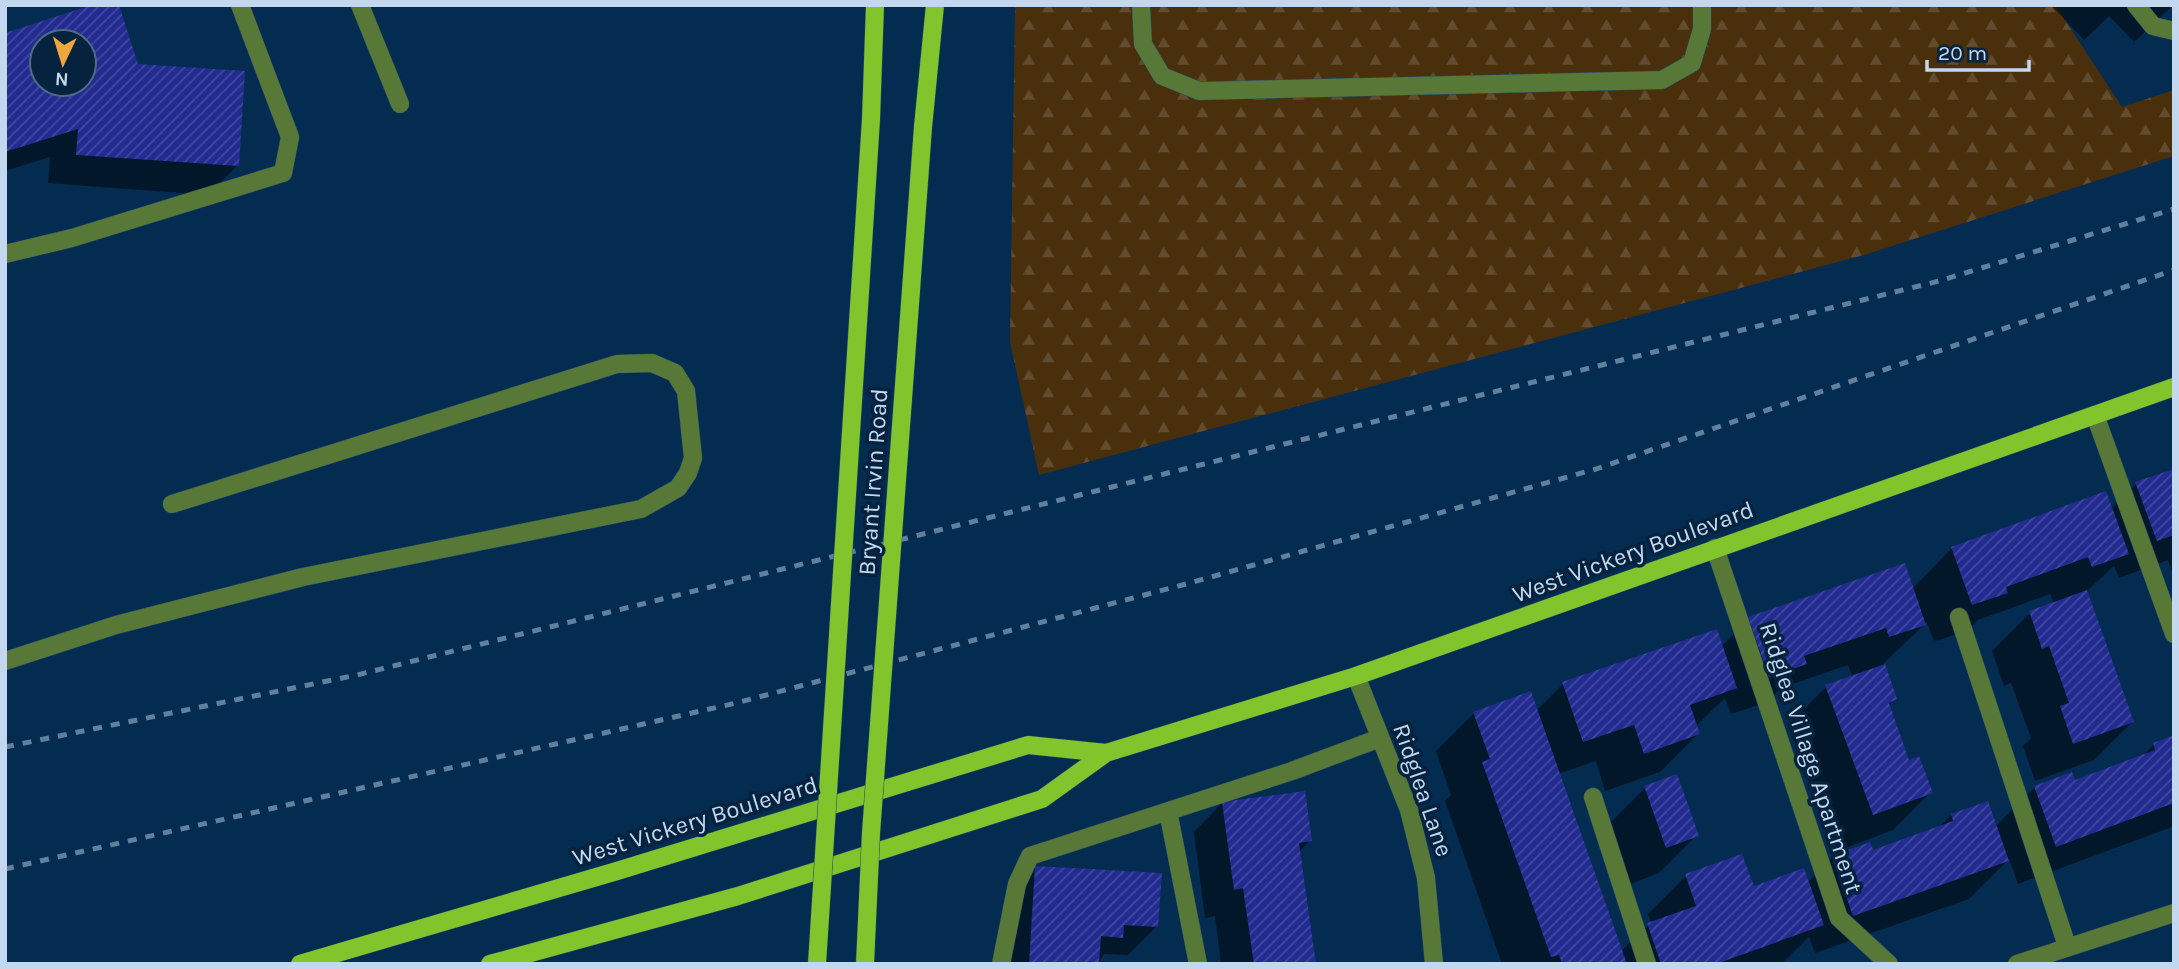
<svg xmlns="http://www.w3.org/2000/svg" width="2179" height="969" font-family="Karla,sans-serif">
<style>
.forest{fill:url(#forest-firs)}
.shadow{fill:#0007;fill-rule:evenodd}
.building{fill:url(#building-hatch);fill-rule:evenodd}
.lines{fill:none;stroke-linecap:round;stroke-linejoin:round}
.minor-casing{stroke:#234869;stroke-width:19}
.major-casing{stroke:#234869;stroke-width:19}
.minor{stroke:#577837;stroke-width:18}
.major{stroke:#81c42b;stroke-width:18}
.rail{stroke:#61809d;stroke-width:5;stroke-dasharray:9 9;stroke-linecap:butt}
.major-bridge-casing{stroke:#234869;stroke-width:19;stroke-linecap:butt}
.major-bridge{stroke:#81c42b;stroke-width:18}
.labels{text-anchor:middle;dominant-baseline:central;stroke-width:7;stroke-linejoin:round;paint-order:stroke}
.street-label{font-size:24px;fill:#c3d8ef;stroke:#05223e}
</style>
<defs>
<pattern id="forest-firs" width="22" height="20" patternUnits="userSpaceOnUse" patternTransform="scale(1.75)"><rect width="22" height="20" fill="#492f0b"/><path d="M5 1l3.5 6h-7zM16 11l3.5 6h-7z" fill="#624c2f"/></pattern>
<pattern id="building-hatch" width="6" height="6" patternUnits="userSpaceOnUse" patternTransform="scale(1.75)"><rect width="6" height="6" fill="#222b8f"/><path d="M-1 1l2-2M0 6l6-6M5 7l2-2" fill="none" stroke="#40499f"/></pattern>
</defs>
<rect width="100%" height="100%" fill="#042c50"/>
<!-- forest -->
<path class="forest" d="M1015,5H2055L2122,107L2174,90V156L1864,255L1039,475L1010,342Z"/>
<!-- shadow -->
<path class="shadow" d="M98,5L137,66L237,166L208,195L48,183L50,157L5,171V34ZM42,42H84V84H42Z
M2051,5H2173L2134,42L2109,16L2084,40Z
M2174,470V577L2168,560L2119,578L2114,566L2086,592L2132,722L2094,760L2035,781L2023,746L2031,738L2011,683L2004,686L1992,651L2030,613L2054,604L2050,594L1978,620L1968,630L1934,642L1927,622L1883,664L1895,699L1888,706L1908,762L1931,792L1893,830L1835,852L1788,725L1826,687L1852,676L1848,665L1781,688L1767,702L1731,714L1725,698L1696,726L1698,734L1660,772L1605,791L1596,761L1558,774L1621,951L1651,923L1648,914L1686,876L1753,889L1807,883L1833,857L1871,852L1938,828L1951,815L1995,827L2035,787L2073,782L2141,758L2154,744L2174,737L2172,827L2018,884L2009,859L1969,899L1815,953L1809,937L1781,964H1502L1445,801L1451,795L1436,751L1474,713L1536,711L1563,684L1721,647L1749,619L1912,589L1952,548L2111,509L2136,484Z
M1645,788L1697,835L1659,873L1628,885L1607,826Z
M1222,803L1310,840L1299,852L1314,964H1221L1215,916L1205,918L1194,832Z
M1036,867L1157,926L1128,955L1104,954L1098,964H1003L1007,896Z"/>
<!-- building -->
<path class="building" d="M92,5H119L138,64L245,71L239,166L76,155L78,129L5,152V33ZM42,42H84V84H42Z
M2174,469V535L2157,541L2135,482Z
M2106,491L2129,554L2092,567L2088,557L2006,587L2008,593L1972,605L1951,547Z
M1905,563L1926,625L1889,637L1886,628L1804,656L1807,664L1769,677L1748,617Z
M2087,590L2134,722L2073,744L2060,706L2069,703L2049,646L2042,649L2029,611Z
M1717,629L1737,688L1690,705L1700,734L1644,754L1634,725L1583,742L1562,682Z
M1885,664L1897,699L1889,703L1909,760L1919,756L1933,793L1873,815L1825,685Z
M1531,691L1533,697L1627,964H1562L1559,955L1551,957L1482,762L1490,759L1473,712Z
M2174,735V803L2056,847L2034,786L2072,772L2075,780L2155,750L2153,743Z
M1677,774L1699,836L1666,848L1644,786Z
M1305,791L1312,841L1299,843L1316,964H1254L1243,888L1234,890L1222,802Z
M1988,801L2009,861L1853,916L1832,856L1870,842L1873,850L1953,821L1951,814Z
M1742,854L1754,886L1804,868L1824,925L1716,964H1661L1647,923L1696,906L1685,874Z
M1035,866L1162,873L1158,927L1124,925L1123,938L1101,936L1099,964H1029Z"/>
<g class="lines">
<defs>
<path id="minor" d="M360,5L400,104
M1141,5L1143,44L1162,76L1199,91L1662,80L1692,63L1702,29V5
M2136,5L2153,26L2174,31
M5,254L72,238L283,173L290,137L240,5
M2095,415L2174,634
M1715,548L1839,918L1889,964
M1959,617L2067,946
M5,661L116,625L303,577L641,509L678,488L688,473L693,458L686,391L675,373L652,363L617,364L172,504
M1356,676L1409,810L1426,878L1434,964
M1593,797L1647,964
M1168,811L1198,964
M1001,964L1017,884L1030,856L1292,771L1380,738
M2017,964L2174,913"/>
<path id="major" d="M871,119L875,5
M923,127L935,5
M300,964L617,871L1028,745L1106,753
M490,964L738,896L1042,799L1106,753L1356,676L2174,387"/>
</defs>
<!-- minor casing -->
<use href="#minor" class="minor-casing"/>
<!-- major casing -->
<use href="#major" class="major-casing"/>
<!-- minor -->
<use href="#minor" class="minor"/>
<!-- major -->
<use href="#major" class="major"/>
<!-- rail -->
<path class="rail" d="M5,747L357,675L1939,281L2174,209
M5,869L736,703L1186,584L1596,469L2174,270"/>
<defs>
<path id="major-bridge" d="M817,964L871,119
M865,964L871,833L923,127"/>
</defs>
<!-- major-bridge casing -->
<use href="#major-bridge" class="major-bridge-casing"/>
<!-- major-bridge -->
<use href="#major-bridge" class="major-bridge"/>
</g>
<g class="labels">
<!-- street labels -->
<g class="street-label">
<text transform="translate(873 482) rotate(-86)">Bryant Irvin Road</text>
<text transform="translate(1633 552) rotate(-20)">West Vickery Boulevard</text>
<text transform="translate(1811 758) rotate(72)">Ridglea Village Apartment</text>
<text transform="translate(1423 790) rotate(71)">Ridglea Lane</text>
<text transform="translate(695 821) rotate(-17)">West Vickery Boulevard</text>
</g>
</g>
<!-- border -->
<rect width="2179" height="969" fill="none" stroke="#c3d8ef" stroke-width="14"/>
<!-- north arrow -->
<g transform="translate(63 63) rotate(184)"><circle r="33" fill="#05223e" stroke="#516b85" stroke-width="2"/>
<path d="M0-5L12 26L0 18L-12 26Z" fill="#f0a63f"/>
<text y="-10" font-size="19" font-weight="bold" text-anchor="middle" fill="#c3d8ef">N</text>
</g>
<!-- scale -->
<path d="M1927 60v10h102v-10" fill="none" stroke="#c3d8ef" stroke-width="3.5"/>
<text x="1938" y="60" font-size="21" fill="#c3d8ef" stroke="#05223e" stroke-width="5" paint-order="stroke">20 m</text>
</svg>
